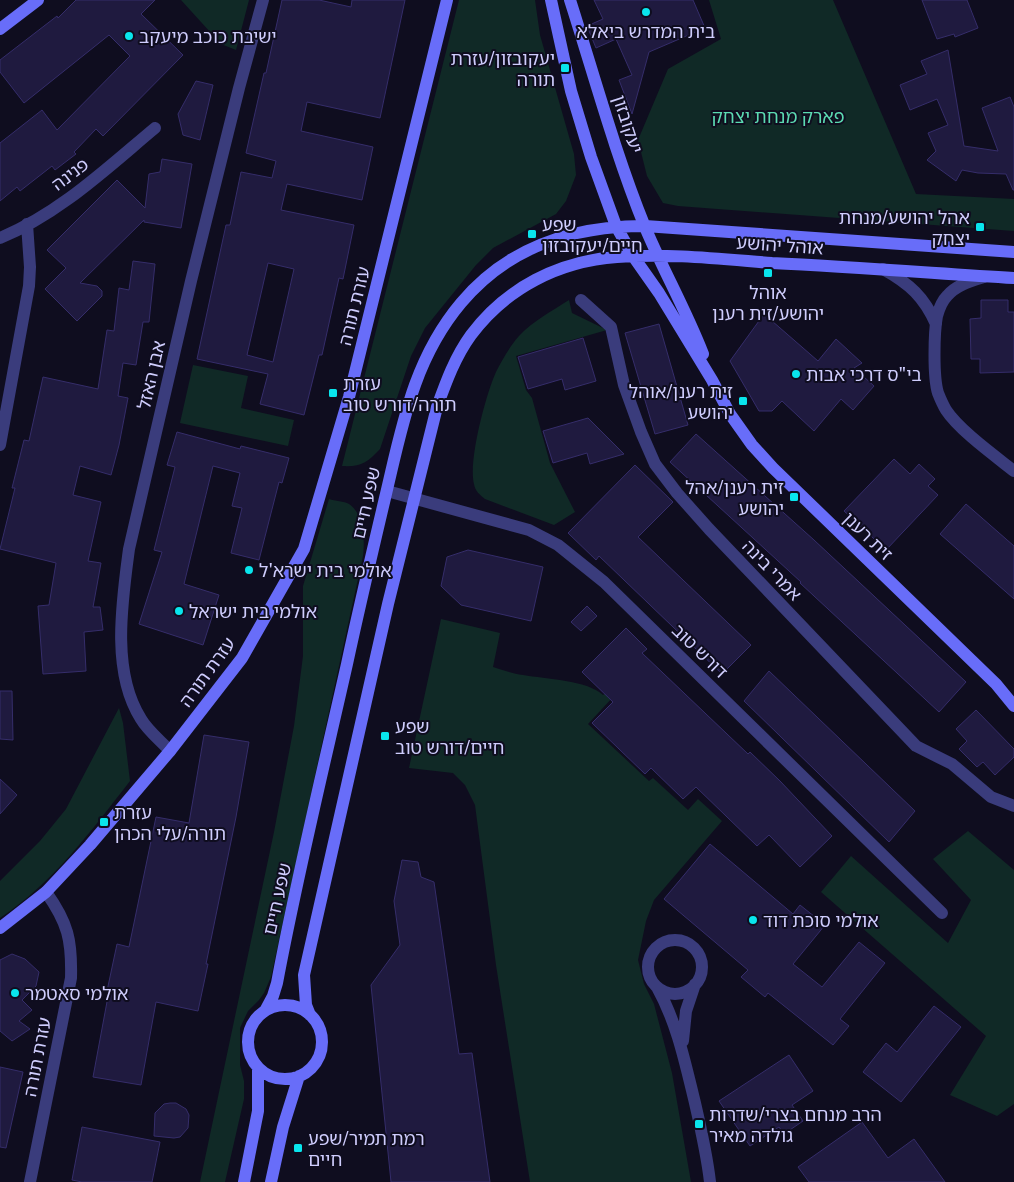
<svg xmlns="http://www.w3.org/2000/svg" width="1014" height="1182" font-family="'Public Sans','Noto Sans Hebrew',sans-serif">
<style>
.green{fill:#102926}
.building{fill:#1f1a3f;stroke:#352d6a;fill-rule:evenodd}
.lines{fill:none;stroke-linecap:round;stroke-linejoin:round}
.street{stroke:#3a3c7c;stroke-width:12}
.secondary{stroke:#686df9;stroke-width:12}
.poi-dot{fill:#09e5ed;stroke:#0f0d1f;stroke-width:2}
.labels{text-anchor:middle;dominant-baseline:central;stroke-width:4;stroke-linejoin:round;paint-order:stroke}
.poi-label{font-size:18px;fill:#cfcdfd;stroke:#0f0d1f;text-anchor:start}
.park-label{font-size:18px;fill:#5cdab2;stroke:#0f0d1f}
.street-label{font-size:18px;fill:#cfcdfd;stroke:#0f0d1f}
</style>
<rect width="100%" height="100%" fill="#0f0d1f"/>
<!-- green -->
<path class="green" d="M181,0H249L236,50L221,44Z
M459,0H535L540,35L574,154L576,175L566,201L556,214L493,248L476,265L425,328L411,356L380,449C367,463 361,467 342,466Z
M709,0H833L916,194L1014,199V231L678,206L663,203L647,176L638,140L668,69L721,39Z
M569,300L572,313L607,330L516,356L526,390L532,398L550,463L575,512L554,525L485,499C480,495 475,491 474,484C468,461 486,394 496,372C502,360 510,346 519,336C533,321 552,311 569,300Z
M193,365L248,376L241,408L294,420L288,446L180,423Z
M329,499C335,501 344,501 349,504C364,514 365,540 363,556L271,977L264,993L259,1000L248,1011L240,1028V1065L244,1081V1099L225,1182H200L274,832L294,726L303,656V586Z
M441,619L500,633L493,667C503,670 513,674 523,675C546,679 587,680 603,695L607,692L613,697L588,724L649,781L653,778L688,810L698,799L722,821L654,900L646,921L638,960L644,984L654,1004L672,1073L691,1182H530L496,965L475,805L465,785L453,773L409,768Z
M119,708L123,723L130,781C91,831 53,883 0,918V881L40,841L66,809Z
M968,831L1014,870V1104L997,1116L950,1095L986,1036L821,892L851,856L948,943L971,900L933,859Z"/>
<!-- building -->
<path class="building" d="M76,0H155L141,14L183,55L103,136L96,129L74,152L76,154L55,170L52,166L20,191L17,187L0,201V143L42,110L57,130L130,56L109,35L24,103L0,72V60L57,16L58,18Z
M282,0H319L351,7L352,0H405L380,118L307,102L301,131L373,147L362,200L287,184L281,210L354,225L343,279L339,278L322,355H319L304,415L260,404L268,374L197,359L226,225H230L241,172L272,178L276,161L246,153L264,73H266ZM268,263L294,269L273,362L247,355Z
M594,0H693L705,28L649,52L632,114L619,80L632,75L616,39L596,48L587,26L603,19Z
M922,0H967L978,28L955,37L954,34L937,39Z
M948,50L964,146L998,151L982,108L1010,97L1014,107V190H1013L1006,174L978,173L962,170L956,181L927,160L936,151L928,133L948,125L937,99L910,110L900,85L927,74L921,61Z
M196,81L213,85L200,140L183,135L178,114Z
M162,159L192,164L181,228L144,222V220L80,283L97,286L102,291V296L77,321L45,289L66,268L47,250L117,180L145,208L149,174L160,172Z
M133,261L155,264L149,322H143L136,365L123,363L118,396L128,398L119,445L111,475L80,466L73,495L101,502L88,561L101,563L93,607H100L103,630L84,632L86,671L43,674L38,606L49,605L56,563L0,549L15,488H12L24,440L29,441L43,377L98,389L107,330L114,331L119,288L129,290Z
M981,300H1008V312H1014V372L980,373V359H971L970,319L981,318Z
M764,314L818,361L836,339L862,363L854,368L874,386L853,410L841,399L814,431L782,401L772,411H759L730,361Z
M659,324L688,425L655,434L625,333Z
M583,338L596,381L565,390L562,379L528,389L518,357Z
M588,418L624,454L590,464L587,453L553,463L543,431Z
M177,432L240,449L241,446L289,458L282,483L279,482L259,560L231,553L242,508L232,506L240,473L213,466L184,584L219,595L203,645L139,624L162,552L154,550L175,467L167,465Z
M696,434L814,540L966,682L939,712L800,583L801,582L670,462Z
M894,459L910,474L919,464L935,479L928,486L938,495L886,550L844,511Z
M635,465L673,502L638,537L751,645L722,674L599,556L596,560L568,533Z
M966,504L1014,546V599L940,534Z
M468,550L543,567L531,621L461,605L441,586L447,557Z
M587,606L597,616L581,631L571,622Z
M626,628L647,649L642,653L748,754L750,752L780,781L832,836L800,867L769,835L757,846L696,787L683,799L651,768L645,774L592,723L613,702L582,672Z
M769,671L915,811L889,842L744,701Z
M0,691H12L13,740L0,739Z
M976,710L1014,749V757L995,775L983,762L977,767L959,749L967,741L956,729Z
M204,735L249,742L236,817L206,964H208L198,1011L156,1002L141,1085L93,1077L109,991H107L117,944L129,947L156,817L189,823Z
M0,779L17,795L0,814Z
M710,844L793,914L800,905L825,925L793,964L822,987L859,942L885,963L840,1019L849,1026L833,1045L768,993L765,997L741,977L748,970L664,899Z
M402,860L418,862L421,877L434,882L459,1054L472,1053L490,1182H391L371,985L400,945L394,901Z
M12,954L25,959L39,972L36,986L22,1000L32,1010L19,1021L30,1029L12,1041L0,1031V960Z
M934,1006L961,1027L901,1102L863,1072L886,1043L897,1052Z
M789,1055L813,1091L792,1105L803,1121L784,1134L779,1127L750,1146L719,1101Z
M0,1067L23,1072L6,1148L0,1147Z
M170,1103H176L186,1109L189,1115L188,1128L180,1137L174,1138L154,1136L155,1113L164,1104Z
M862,1122L888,1158L914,1139L945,1182H809L798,1167Z
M82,1127L160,1142L152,1182H82L72,1180Z"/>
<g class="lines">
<!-- street -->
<path class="street" d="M0,238C59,214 107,168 155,128
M883,269C910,284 924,297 936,324
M984,277C971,281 956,285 947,296C942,301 939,309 937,316C934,332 933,377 938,393C940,398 943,405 946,410C959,430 995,456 1014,471
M581,300L611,327L624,385L641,432L655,464L677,493L709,529L916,746L952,764L991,797L1014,806
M0,445L29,286L30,267L27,224
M387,491L529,530L558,545L604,582L942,913
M170,751C161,741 148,731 141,719C111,672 122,602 129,549L191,281L239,88L263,0
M648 967a27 27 0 1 1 54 0a27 27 0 1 1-54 0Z
M657,987C677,1023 685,1062 695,1103C701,1129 707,1155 710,1182
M683,1041L686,1011L695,984
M30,1182L71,978C72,940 68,923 46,892"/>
<!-- secondary -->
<path class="secondary" d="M551,0L571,91L591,157L616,226L633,256L659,293L712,380L730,414L752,445L773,468L996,684L1014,706
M570,0C594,75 615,153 645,227C663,270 686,310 703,354
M0,29L38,0
M0,928L46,892L90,845L170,751L242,658L304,549L349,397L447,0
M248 1042a37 37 0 1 1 74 0a37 37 0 1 1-74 0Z
M265,1011L273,996L277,983C297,876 323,770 347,664C359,608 372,553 385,498C402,427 413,360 461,303C509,246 573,226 645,226L1014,252
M310,1015L306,1005L304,975L388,604L437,407C446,382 455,357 471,335C506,288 559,261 617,257C668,253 721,259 772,263C853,267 933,273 1014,278
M244,1182L258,1111V1068
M271,1182L283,1127L299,1076"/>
</g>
<!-- markers -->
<g class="poi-dot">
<circle cx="646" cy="12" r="5"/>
<circle cx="129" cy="36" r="5"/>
<rect x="560" y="63" width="10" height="10" rx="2.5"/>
<rect x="975" y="222" width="10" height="10" rx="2.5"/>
<rect x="527" y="229" width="10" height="10" rx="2.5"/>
<rect x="763" y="268" width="10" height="10" rx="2.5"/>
<circle cx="796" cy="374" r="5"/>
<rect x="328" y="388" width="10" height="10" rx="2.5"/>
<rect x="738" y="396" width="10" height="10" rx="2.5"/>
<rect x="789" y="492" width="10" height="10" rx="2.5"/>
<circle cx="249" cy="570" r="5"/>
<circle cx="179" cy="611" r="5"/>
<rect x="380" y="731" width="10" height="10" rx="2.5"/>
<rect x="99" y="817" width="10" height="10" rx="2.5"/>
<circle cx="753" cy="920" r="5"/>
<circle cx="15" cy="993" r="5"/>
<rect x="694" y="1119" width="10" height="10" rx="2.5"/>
<rect x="293" y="1143" width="10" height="10" rx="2.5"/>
</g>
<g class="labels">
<!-- poi labels -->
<g class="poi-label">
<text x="646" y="31" text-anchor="middle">בית המדרש ביאלא</text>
<text x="139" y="36">ישיבת כוכב מיעקב</text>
<text x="555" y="58" text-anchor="end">יעקובזון/עזרת<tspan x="555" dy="21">תורה</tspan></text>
<text x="970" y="217" text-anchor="end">אהל יהושע/מנחת<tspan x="970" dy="21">יצחק</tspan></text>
<text x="542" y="224">שפע<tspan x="542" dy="21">חיים/יעקובזון</tspan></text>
<text x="768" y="292" text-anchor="middle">אוהל<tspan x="768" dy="21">יהושע/זית רענן</tspan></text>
<text x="806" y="374">בי"ס דרכי אבות</text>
<text x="343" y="383">עזרת<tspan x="343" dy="21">תורה/דורש טוב</tspan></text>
<text x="733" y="391" text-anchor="end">זית רענן/אוהל<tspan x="733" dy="21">יהושע</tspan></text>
<text x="784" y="487" text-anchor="end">זית רענן/אהל<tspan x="784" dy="21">יהושע</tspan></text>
<text x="259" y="570">אולמי בית ישרא'ל</text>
<text x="189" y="611">אולמי בית ישראל</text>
<text x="395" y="726">שפע<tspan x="395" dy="21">חיים/דורש טוב</tspan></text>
<text x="114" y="812">עזרת<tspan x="114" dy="21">תורה/עלי הכהן</tspan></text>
<text x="763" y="920">אולמי סוכת דוד</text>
<text x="25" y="993">אולמי סאטמר</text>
<text x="709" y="1114">הרב מנחם בצרי/שדרות<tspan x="709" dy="21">גולדה מאיר</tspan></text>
<text x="308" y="1138">רמת תמיר/שפע<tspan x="308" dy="21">חיים</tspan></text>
</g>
<!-- park labels -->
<g class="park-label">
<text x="778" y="116">פארק מנחת יצחק</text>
</g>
<!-- street labels -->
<g class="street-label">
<text transform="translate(628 124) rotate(72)">יעקובזון</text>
<text transform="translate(70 174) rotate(-37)">פנינה</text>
<text transform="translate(780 245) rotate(4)">אוהל יהושע</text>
<text transform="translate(354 306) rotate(-76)">עזרת תורה</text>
<text transform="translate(151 375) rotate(-77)">אבן האזל</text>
<text transform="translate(366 503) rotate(-77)">שפע חיים</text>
<text transform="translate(868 536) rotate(44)">זית רענן</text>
<text transform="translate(772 570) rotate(46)">אמרי בינה</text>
<text transform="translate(700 651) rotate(44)">דורש טוב</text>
<text transform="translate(207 672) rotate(-54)">עזרת תורה</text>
<text transform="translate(277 899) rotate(-77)">שפע חיים</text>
<text transform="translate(37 1057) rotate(-79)">עזרת תורה</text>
</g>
</g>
</svg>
